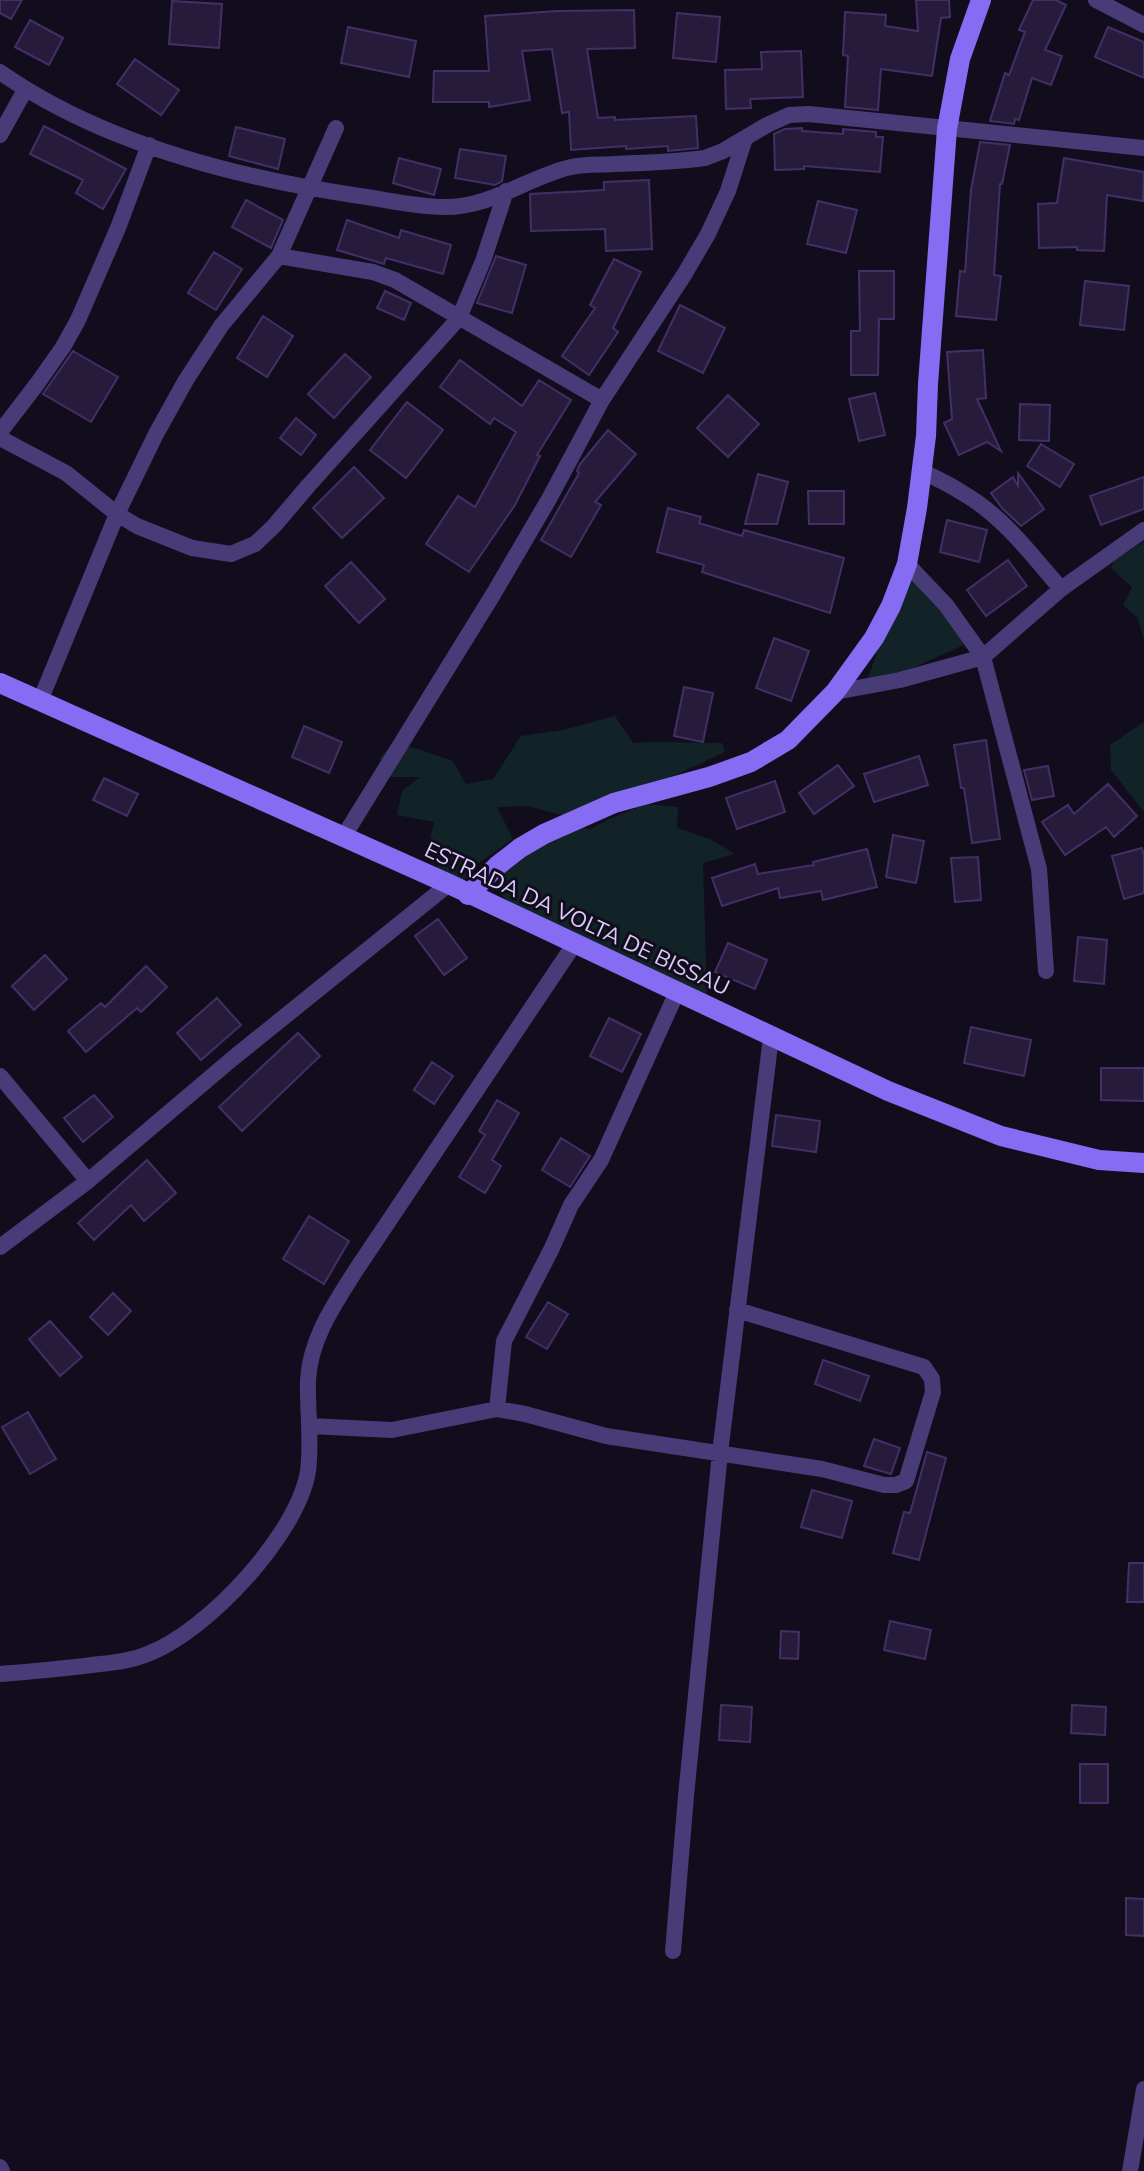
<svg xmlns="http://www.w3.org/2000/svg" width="1144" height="2171" font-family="'Nunito Sans',sans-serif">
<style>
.green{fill:#112326}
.building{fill:#271b3c;stroke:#432f66;stroke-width:2}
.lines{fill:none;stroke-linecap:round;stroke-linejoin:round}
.street{stroke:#483c78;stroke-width:16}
.secondary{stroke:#866cf3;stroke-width:20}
.labels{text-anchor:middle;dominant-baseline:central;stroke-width:6;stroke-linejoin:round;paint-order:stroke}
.street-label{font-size:22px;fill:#dacdfb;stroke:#120d1d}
</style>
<rect width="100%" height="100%" fill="#120d1d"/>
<!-- green -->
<path class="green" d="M1144,541V639L1137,617L1123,605L1132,587L1111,568L1114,561Z
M905,572L975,640L892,677L867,681Z
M615,716L633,743L651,742L722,743L725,752L680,773L573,815L558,814L527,806L497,807L513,839L479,863L464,880L455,883L436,875L438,866L428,849L434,822L397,815L402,791L420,777H385L380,757L397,742L453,761L466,784L493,779L521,736L563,730Z
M1144,722V812L1111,770L1110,745Z
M646,804L678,807L677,828L710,839L735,854L703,863L707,997L509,903L497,890L500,874L562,831L586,828L589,830L607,820Z"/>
<!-- building -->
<path class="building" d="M0,0H22L11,19L0,13Z
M916,0H949L950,17L941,18L932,76L881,69L878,110L845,107L848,56L843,55L845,12L886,15L885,26L918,31Z
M1033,0H1056L1066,5L1045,50L1062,56L1051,85L1032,78L1019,120L1015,119L1014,124L990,121L1005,73L1009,75L1025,32L1019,30Z
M172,1L222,4L219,48L169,44Z
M634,10L635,48L587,49L598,118L615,117V120L696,116L698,148L668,151V146L626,149V146L571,150L569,112L562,113L552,49L522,51L530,100L489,107V102H433L434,71H489L485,16L557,11Z
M677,13L720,17L716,62L673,58Z
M30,20L63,38L49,65L15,47Z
M348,27L416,41L409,77L341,63Z
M1108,27L1144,42V78L1095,57Z
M801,51L803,97L750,99L751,108L726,109L725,70L762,69L761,52Z
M135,59L179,90L161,115L117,84Z
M44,126L126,169L103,209L76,193L83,180L30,154Z
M236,127L285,139L278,169L229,156Z
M802,128V131L843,134V129L876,132V137H883L880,172L804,166V169L775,170L774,134L785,129Z
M980,142L1010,145L1002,184H1000L994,275L1001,276L996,320L956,316L960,271L965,272L971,190Z
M460,149L506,156L502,181L495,185L455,178Z
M399,158L441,169L434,195L393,183Z
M1064,158L1144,172L1143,201L1107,195L1104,251L1077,250V247L1039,248L1038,204L1057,203Z
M649,180L652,249L606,251L605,229L531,231L530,194L604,190V182Z
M246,200L283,220L271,248L232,227Z
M818,201L857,210L846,253L807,244Z
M347,220L399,238L401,230L451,245L443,274L386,258L384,264L337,250Z
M214,252L242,269L216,310L188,293Z
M496,256L526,265L512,313L477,303Z
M614,259L641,272L613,328L618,332L589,375L562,356L595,308L590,305Z
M859,271H894V319H879L878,375H851V331H860Z
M1085,281L1129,286L1124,330L1080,325Z
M385,291L411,303L404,320L377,308Z
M680,305L725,328L703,373L658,351Z
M263,316L293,336L267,377L237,358Z
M983,350L986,398L977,399L1001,451L987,442L959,455L944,423L952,419L947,352Z
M73,351L118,377L91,422L43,394Z
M345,354L371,377L334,418L308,394Z
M460,360L522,406L539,380L571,400L537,455L540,456L515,505L469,572L426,544L458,496L475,507L516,432L494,418L490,424L440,387Z
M875,393L885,435L859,441L849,399Z
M728,395L759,424L728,457L697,428Z
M407,402L443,430L406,478L370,450Z
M1020,404L1050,405L1049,441L1019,440Z
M296,418L316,435L301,455L280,438Z
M608,430L636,454L595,502L601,505L571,557L541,540L579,473L577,471L580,464Z
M1041,444L1074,464L1060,487L1027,466Z
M354,467L384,498L342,538L313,508Z
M1018,473L1044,509L1021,526L1002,508L991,493L1013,477L1018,486Z
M758,474L788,482L777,524H745Z
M1144,477V509L1101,525L1090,496Z
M808,491H844V524H809Z
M668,508L701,517L699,523L742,536L744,530L844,558L830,613L702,572L704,565L657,552Z
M947,520L987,530L979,562L940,552Z
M1008,560L1027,586L986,616L967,590Z
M351,562L385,599L359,623L325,586Z
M774,638L809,651L791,701L756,688Z
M684,687L713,693L703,742L674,736Z
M304,726L342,742L329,773L292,757Z
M986,740L1000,839L972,843L964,788H961L954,745Z
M919,756L928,785L874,802L864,774Z
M838,765L854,786L814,814L799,793Z
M1048,766L1054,796L1032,800L1024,770Z
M104,778L138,794L127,816L93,800Z
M775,781L785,812L737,829L726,798Z
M1108,784L1137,816L1114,837L1106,827L1065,855L1042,822L1068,805L1074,814Z
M893,835L924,841L916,883L886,877Z
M1142,848L1144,856V893L1124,899L1112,856Z
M867,849L877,887L823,900L821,891L780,898L778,888L722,906L712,878L755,864L758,874L814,865L813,862Z
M978,857L981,900L955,902L951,858Z
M438,919L467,958L444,975L415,936Z
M1078,937L1107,940L1104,984L1074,981Z
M728,943L767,960L755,989L715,972Z
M45,955L67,979L34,1010L12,986Z
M146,966L167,987L141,1012L137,1008L86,1052L68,1031L101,1003L105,1007Z
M217,998L241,1025L201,1060L177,1033Z
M609,1018L641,1034L622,1072L590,1056Z
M971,1027L1031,1040L1024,1076L964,1063Z
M298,1033L320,1056L242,1131L219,1107Z
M432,1062L453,1076L434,1104L414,1090Z
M1101,1068H1144V1101L1101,1100Z
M94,1095L113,1117L83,1142L64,1118Z
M497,1100L519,1113L492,1160L501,1166L485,1193L459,1177L485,1135L479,1131Z
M776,1115L820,1121L816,1152L772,1146Z
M561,1138L590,1156L570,1187L542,1170Z
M147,1160L176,1193L144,1221L131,1205L94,1240L78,1223Z
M309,1216L349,1241L324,1284L283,1259Z
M113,1293L131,1311L108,1335L90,1317Z
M548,1302L568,1314L547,1349L526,1337Z
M50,1321L82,1357L60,1376L29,1339Z
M823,1360L869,1376L860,1401L815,1384Z
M28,1412L56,1459L30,1474L2,1427Z
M874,1439L900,1448L891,1474L864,1466Z
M927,1452L946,1458L919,1560L893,1553L904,1512L910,1513Z
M812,1490L852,1501L842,1538L801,1527Z
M1129,1563H1144V1602H1127Z
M890,1621L931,1630L925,1659L884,1650Z
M781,1631L799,1632L798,1659L780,1658Z
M721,1705L752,1707L750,1742L719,1740Z
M1072,1705L1106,1707L1105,1735L1071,1733Z
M1080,1764H1108V1803H1080Z
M1126,1898L1144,1899V1936L1126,1935Z"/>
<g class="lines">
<!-- street -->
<path class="street" d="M1096,0L1144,25
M0,72C103,144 237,178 360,196C388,200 416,207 444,207C490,208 528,177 571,167C585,164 600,165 614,164C644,163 675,162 705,158L723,151L767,125L789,115L809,114L1144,148
M0,135L25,90
M279,256L373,272L395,280L602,400
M0,432L37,384L63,347L78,320L118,228L149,145
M0,438L66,473L117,514L156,434L186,380L221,326L279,256L336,128
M922,471C935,478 949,484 961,492C1002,515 1031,554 1061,589
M907,564L946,605L983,657L1039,869L1046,971
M835,692L900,680L983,657L1061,589L1144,530
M40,701L117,514L137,526L192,548L231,554L255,544L274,526L308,486L459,318L483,261L506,191
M344,836L494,593L549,499L602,400L684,275L708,234L728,191L745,138
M0,1076L88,1181
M0,1247L88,1181L232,1059L449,884
M497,1409L504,1341L551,1250L571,1205L601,1160L677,992
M310,1426L392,1430L497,1409L525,1414L606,1436L822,1469L884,1485H896L906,1481L933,1392L932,1379L924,1367L737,1310
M0,1674C28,1672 56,1669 84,1666C106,1663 130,1662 150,1653C208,1630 298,1534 308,1471C312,1440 307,1410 308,1380C310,1339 335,1303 356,1270L575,943
M673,1951L686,1796L720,1453L771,1037
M0,2167L2,2171
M1130,2171L1144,2089"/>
<!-- secondary -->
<path class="secondary" d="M0,683L449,884L888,1091L1001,1136L1099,1160L1144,1163
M468,895L497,866L520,848L544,834L614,803L709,777L751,762L788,740L835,692L874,638L891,606L907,564L917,508L926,436L928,384L947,129L960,59L981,0"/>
</g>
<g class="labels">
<!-- street labels -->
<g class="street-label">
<text transform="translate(577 919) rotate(25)">ESTRADA DA VOLTA DE BISSAU</text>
</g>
</g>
</svg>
